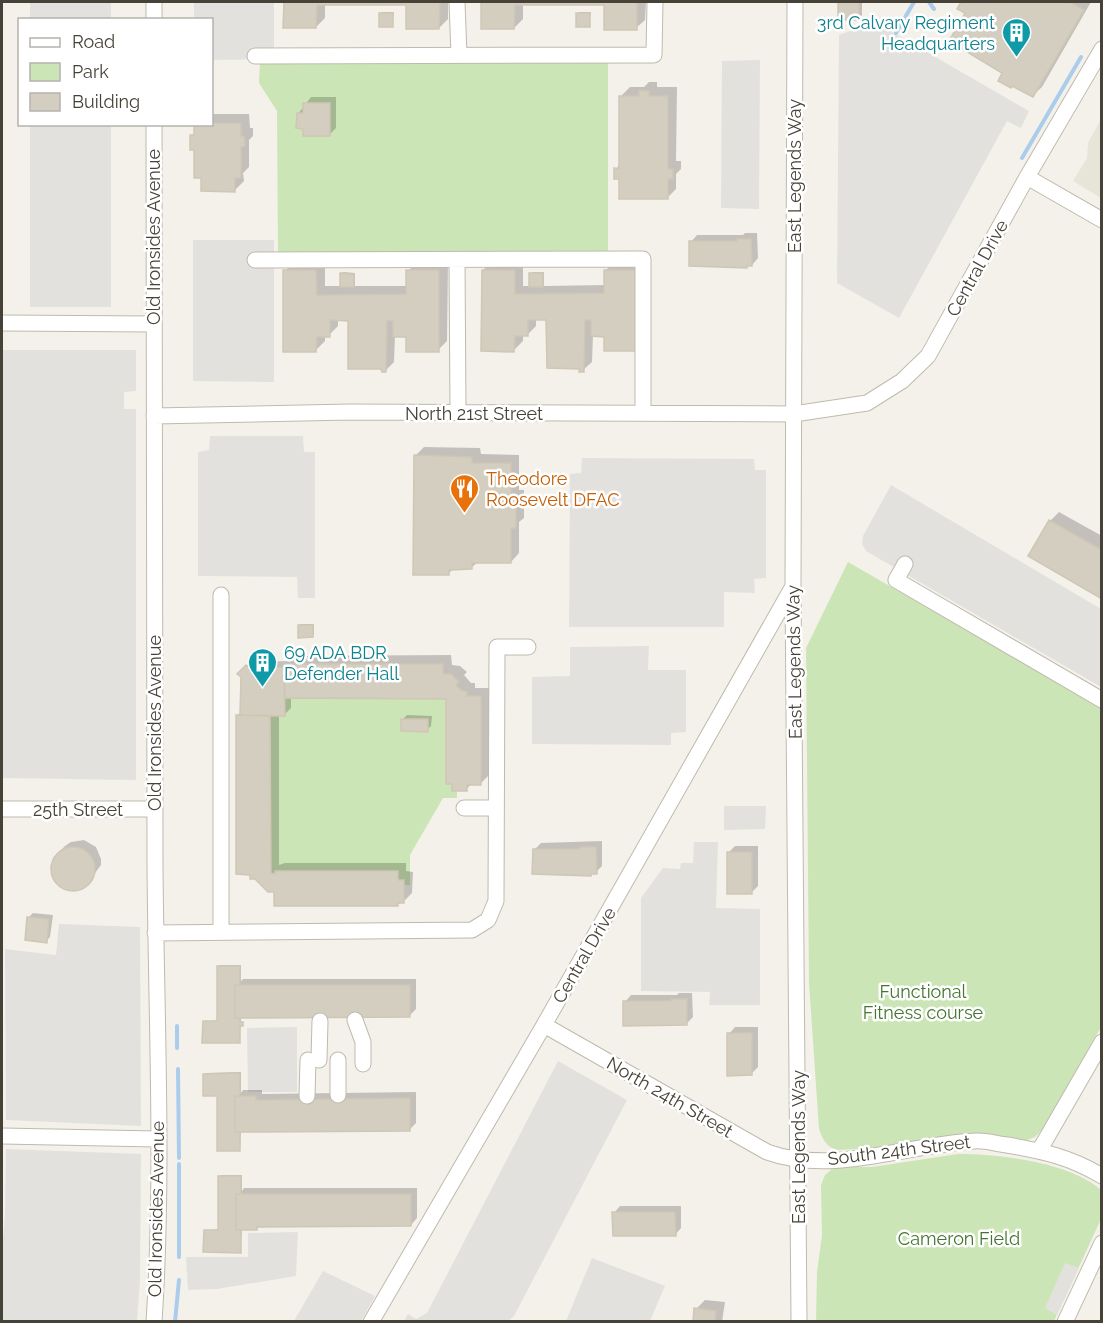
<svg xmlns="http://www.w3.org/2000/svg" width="1103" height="1323" font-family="Raleway,sans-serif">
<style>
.residential{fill:#e7e4d8}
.green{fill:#cce5b6}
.parking{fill:#e3e1de}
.shadow{fill:#0003}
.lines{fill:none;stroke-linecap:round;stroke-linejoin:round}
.stream{stroke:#abcdeb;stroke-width:4}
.building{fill:#d4cec0;stroke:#cfc6b4;stroke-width:1.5}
.minor-casing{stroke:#bfbaad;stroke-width:17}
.minor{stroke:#fff;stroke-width:15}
.labels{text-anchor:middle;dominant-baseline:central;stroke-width:5;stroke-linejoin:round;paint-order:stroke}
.culture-label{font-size:18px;fill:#0d838f;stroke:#fff;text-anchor:end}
.street-label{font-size:18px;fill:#474238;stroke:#fff}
.food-label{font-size:18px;fill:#c56008;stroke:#fff;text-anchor:start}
.park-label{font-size:18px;fill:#457530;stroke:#fff}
</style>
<rect width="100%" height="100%" fill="#f4f1ea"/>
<!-- residential -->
<path class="residential" d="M1101,119V198L1073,181L1087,158L1088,143Z"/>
<!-- green -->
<path class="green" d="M608,60V255H278L277,111L259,83L260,61Z
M848,562L1101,708V1027L1043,1129L1035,1137L1027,1140L838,1150C826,1147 823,1140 819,1129L809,983L806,648Z
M285,698L446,699V784H452V791H457V798H443L410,855V885H404V881L398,880L275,871V874L271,873L270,716H285Z
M958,1154C999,1154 1070,1162 1101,1190V1219L1054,1321L816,1322L817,1272L822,1235L821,1185L825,1175L833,1168L838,1167H872Z"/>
<!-- parking -->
<path class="parking" d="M30,2H111V19H30Z
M194,2H274V59L212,60V20H194Z
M875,22L1029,111L1021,128L1007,121L899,318L837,283L839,35Z
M760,60L759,209L721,208L722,61Z
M30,125H111V307H30Z
M193,240H274V382L193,381Z
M2,350H136V391L124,392V409H136V780L2,778Z
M210,436H303L304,452H315V598H298L297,577L198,576V452L209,450Z
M582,458L754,459L755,470H766V578L754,579L755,593L724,592V627H569L570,474L581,473Z
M891,485L1101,609V687L866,551L862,544L863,536Z
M649,646L648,670H686V732L671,733V745L532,744V677L570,676V647Z
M724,806H766L765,829L724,830Z
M694,842H718L716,908L760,909V1005H709L710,992L641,991V898L663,868L680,869L681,863H693Z
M59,924L140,927L141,1126L6,1120L5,949L56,955Z
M297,1027V1092H248L247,1028Z
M558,1061L627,1100L514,1316L508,1321H404L408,1314L416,1319L427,1313Z
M6,1149L141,1154L140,1280L137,1321H2V1250L5,1215Z
M298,1232L296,1276L217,1289L188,1290L186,1257H248V1233Z
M592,1258L665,1286L650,1321H566Z
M1065,1263L1079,1268L1057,1315L1045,1308Z
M323,1271L375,1296L361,1321H294Z"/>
<!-- shadow -->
<path class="shadow" d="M285,2H448V19L439,28L408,3H325V18L316,27H285Z
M483,2H646L645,20L636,28L605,4H523V19L514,28H483Z
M839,2H862V15L858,19L839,18Z
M963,2H1091L1042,87L1033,95L1004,72L968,12L959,8Z
M382,12H394L392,25L380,13Z
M579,12H591L589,25L578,14Z
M649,82H657V87H677L676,161H681V169L676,174V189L667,198L620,177L616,169L620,164L621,96L630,87H644Z
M311,97H336V128L329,135L305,127L298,114Z
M212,114H249L250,128H253V136L249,140V167L243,173L244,181L235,190L202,176L191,136L195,132L212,124Z
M745,233H757L758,258L752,265L747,266L691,242L697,235H743Z
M492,261H523V286H530L532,272H544V286L606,285V270L615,261H646L606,335H593L592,362L583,370L547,319H536V326L527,335H523V341L514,350L483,270Z
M294,262H325V286H341L343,272L355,273V286H408V271L417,262H448L447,341L438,350L407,335H395L394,362L385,371L349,319H338V326L329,335H325V341L316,350L285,271Z
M424,447L480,448L481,454L519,455V490H524V518L519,522V553L511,562H478L471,568H454L449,573L415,456Z
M1059,512L1102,536V597L1030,556L1050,521Z
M301,624H314V634L313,636L299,625Z
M451,655L452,665L460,666L467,672L464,675L471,683H475V688H489L490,774L481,783H472L466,790L447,697H291V708L284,715L279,714V865L285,863H406V871L413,872L412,893L403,902L397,905L268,891L237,716L241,712L242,677L240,674L253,660L256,662L289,661L294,656Z
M407,715L432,716L431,726L427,730L403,719Z
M84,840L96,847L101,859V865L86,885L80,888H66L55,879L52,865L58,853L65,846L71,842Z
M602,841V866L596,872L534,850L541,843Z
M735,846H758V886L752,892L729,852Z
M33,913L53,915L50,937L46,941L29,917Z
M220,965H241V981L243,979H416V1009L410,1015L241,1017V1021L244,1023L241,1024L239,1041L204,1022L218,1020V967Z
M679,993H692L693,1017L686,1024L625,1002L631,995H677Z
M735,1027H758V1067L752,1073L729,1034Z
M241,1072V1093L243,1090H262V1094L416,1092V1123L410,1129L241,1130L240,1149L218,1095L204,1075L206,1073Z
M221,1175H242V1191L244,1188H417V1218L411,1225H260L257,1229H242L240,1251L205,1231L219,1229L220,1176Z
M620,1206H681V1228L675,1235L614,1213Z
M705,1300L725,1302L722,1322H694L696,1309Z"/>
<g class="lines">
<!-- stream -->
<path class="stream" d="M929,2L934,9
M896,33L914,2
M1022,158L1081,57
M177,1048V1026
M178,1069L179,1158
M179,1164V1257
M175,1322L179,1280"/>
</g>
<!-- building -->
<path class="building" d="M284,2H440L439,29H406V5H317L316,28H283Z
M481,2H637V30H604V5H515L514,29H481Z
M838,2H859V20H838Z
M961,2H1070L1084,10L1033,97L1012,86L1011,88L998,81L1002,73L949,41L965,13L957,9Z
M379,13H393V27H379Z
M576,13H590V27H576Z
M639,90L649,91V96H668V169H673V179H668V199H619V179H614V168L619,169V96H639Z
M303,103H330V136H303V129L296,128L297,113H303Z
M212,123H241V136H244L245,146L241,147V178H235V192L201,191V178H194V150H190V135H194V124H212Z
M737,239H751L752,266H747V268L689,266V241H737Z
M283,270H316L317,295L406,294V270H439V352H406V337H393V321H387L386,372H382L381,369H348V321L330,320V337H317L316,352H283Z
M482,270H515V294L604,293V270H638L637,351H604V337L591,336V320H585L584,372H579L580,369L547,368L546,320H528V336H515L514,352L481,351Z
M340,273L354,274V287H340Z
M529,273H543V287H529Z
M414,455L472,457V463H511V498H516V528H511V563H472V569L449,570V575H413Z
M1049,520L1102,550V599L1028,556Z
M298,625H313V637L298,638Z
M284,664H443V674H451L459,682L456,685L462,691H467V696H481V785H467V791H452V784H446V699L285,698Z
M246,665L250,668L284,667L285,716L240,715L241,677L237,674Z
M236,715L270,716L271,873L275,874V871H398V880H404V903H398V906H274V892H268L255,879H250V875L236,874Z
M401,719H428V732L401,731Z
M51 869a22 22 0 1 1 44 0a22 22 0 1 1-44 0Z
M581,847H596L597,874H591V876L532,874L533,849H580Z
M727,852H752V894H727Z
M27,917L49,919L47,943L25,940Z
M217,966H240V985H235V1018H240V1022H243V1026H240V1043H202L203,1021H217Z
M235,985H410V1017L235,1018Z
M671,999H687V1025L623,1026V1001H671Z
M727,1033H752V1075L727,1076Z
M240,1073V1096H235V1132H240V1151H217V1096H203V1074Z
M235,1096H256V1100L410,1098V1131L235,1132Z
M218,1176H241V1194H236V1230H241V1253L203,1252L204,1230H218Z
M236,1194H411V1226L257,1227V1230H236Z
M612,1212H675L676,1236H613Z
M694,1308L716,1311L715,1322H693Z"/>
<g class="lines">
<defs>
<path id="minor" d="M457,2L459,55
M795,2L793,587L799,1322
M154,20V2
M255,56L654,55L655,2
M154,124C153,371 153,618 155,864C156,1015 164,1171 154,1322
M1027,177L1102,220
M255,260L643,259V413
M457,260L458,413
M2,323L153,324
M154,416L350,412L794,414L867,403L902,381L928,356L1027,177L1102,49
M905,564L896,580L1102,700
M221,595V931
M464,808H496
M2,809H155
M155,933L472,930L488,920L496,901L497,647H528
M355,1020L363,1042V1064
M544,1025L767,1152C834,1176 907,1144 975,1141C985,1140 997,1144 1007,1145C1043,1151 1070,1157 1102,1176
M319,1060L320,1021
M338,1095V1060
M307,1096L308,1060
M2,1136L157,1139
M1039,1151L1102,1042
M371,1322L544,1025L792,588
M1065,1322L1102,1243"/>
</defs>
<!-- minor casing -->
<use href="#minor" class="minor-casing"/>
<!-- minor -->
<use href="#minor" class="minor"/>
</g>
<!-- icons -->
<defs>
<symbol id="building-pin" viewBox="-11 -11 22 30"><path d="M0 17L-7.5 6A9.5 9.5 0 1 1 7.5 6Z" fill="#0f9aa8" stroke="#fff"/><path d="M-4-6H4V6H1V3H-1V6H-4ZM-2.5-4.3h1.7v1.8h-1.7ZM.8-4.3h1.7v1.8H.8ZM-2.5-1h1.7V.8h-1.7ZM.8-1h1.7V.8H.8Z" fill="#fff"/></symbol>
<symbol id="restaurant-pin" viewBox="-11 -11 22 30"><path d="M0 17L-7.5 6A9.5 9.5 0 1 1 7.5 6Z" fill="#e8710a" stroke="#fff"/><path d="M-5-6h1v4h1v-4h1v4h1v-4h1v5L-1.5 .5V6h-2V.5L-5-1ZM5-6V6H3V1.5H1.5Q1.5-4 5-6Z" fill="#fff"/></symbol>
</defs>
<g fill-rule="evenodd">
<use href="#building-pin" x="1000" y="16" width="33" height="45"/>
<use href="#restaurant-pin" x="448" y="472" width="33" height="45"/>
<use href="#building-pin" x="246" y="646" width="33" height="45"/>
</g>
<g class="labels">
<!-- culture labels -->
<g class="culture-label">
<text x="995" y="22">3rd Calvary Regiment<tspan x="995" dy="21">Headquarters</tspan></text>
<text x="284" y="652" text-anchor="start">69 ADA BDR<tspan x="284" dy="21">Defender Hall</tspan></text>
</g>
<!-- street labels -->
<g class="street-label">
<text transform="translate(794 176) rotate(-90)">East Legends Way</text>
<text transform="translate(153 237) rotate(-90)">Old Ironsides Avenue</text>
<text transform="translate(977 268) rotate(-61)">Central Drive</text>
<text x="474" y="413">North 21st Street</text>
<text transform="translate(794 662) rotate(-91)">East Legends Way</text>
<text transform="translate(154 723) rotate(-90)">Old Ironsides Avenue</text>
<text x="78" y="809">25th Street</text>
<text transform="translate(584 955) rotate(-60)">Central Drive</text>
<text transform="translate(670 1097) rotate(30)">North 24th Street</text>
<text transform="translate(798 1147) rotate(-90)">East Legends Way</text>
<text transform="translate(899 1150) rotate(-7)">South 24th Street</text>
<text transform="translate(156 1209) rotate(-89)">Old Ironsides Avenue</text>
</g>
<!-- food labels -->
<g class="food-label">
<text x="486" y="478">Theodore<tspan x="486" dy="21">Roosevelt DFAC</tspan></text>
</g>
<!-- park labels -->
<g class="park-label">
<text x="923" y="991">Functional<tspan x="923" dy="21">Fitness course</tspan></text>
<text x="959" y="1238">Cameron Field</text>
</g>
</g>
<!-- border -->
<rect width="1103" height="1323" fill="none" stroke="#474238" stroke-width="6"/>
<!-- legend -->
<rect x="18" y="18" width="195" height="108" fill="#ffffff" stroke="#b5b3af" stroke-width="1.5"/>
<rect x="30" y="38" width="30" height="9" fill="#ffffff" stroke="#b5b3af" stroke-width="1.5"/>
<text x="72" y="48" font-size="18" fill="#474238">Road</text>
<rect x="30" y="63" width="30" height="18" fill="#cce5b6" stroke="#b5b3af" stroke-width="1.5"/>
<text x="72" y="78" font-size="18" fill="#474238">Park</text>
<rect x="30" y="93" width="30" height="18" fill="#d4cec0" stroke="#b5b3af" stroke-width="1.5"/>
<text x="72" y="108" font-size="18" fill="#474238">Building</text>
</svg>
